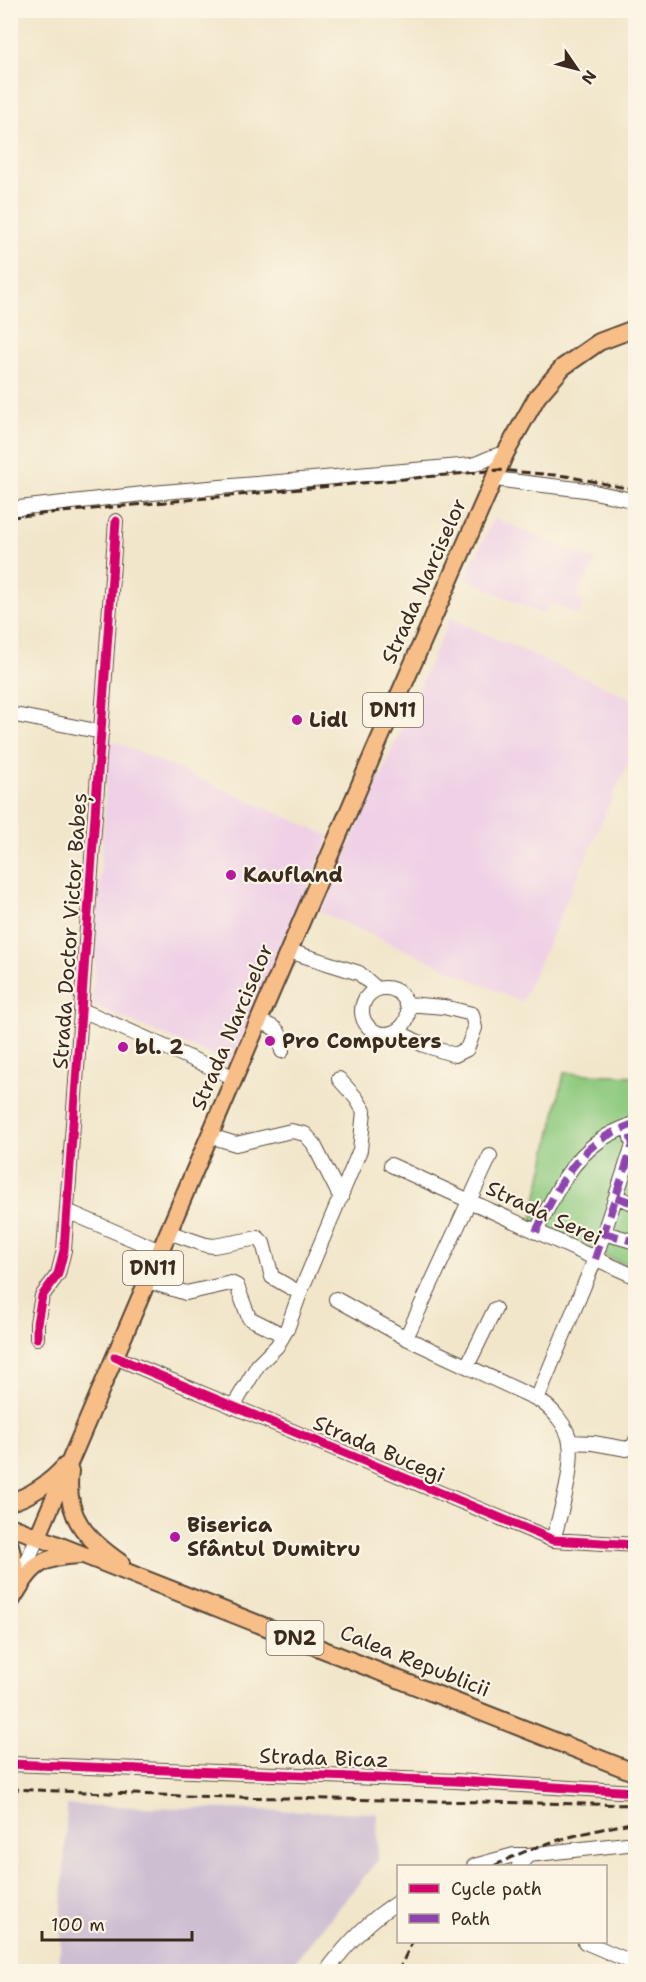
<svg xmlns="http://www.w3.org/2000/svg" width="646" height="1982" font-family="'Shantell Sans',sans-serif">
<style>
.built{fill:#efd0e6}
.industrial{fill:#cdbed2}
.green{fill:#8eca7f;stroke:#647a4e;stroke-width:1.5}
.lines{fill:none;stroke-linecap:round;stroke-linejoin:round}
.minor-casing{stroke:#564638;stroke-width:16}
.major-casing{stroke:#564638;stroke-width:20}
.minor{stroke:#fff;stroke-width:14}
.major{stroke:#f7be88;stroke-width:16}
.rail{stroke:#3b2a1e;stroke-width:3;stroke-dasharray:9 4.5;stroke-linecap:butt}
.quiet{stroke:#8e44ad;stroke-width:8;stroke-dasharray:15 8;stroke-linecap:butt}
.cycleway-casing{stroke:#fcf5e5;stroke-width:13}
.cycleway{stroke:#d6006c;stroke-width:9}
.poi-dot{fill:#b5179e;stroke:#fcf5e5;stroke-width:2}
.labels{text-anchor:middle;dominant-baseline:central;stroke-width:4.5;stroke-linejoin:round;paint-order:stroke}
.shield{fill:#fcf5e5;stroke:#75675a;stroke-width:1.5}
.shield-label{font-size:20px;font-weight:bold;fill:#3b2a1e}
.street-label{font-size:21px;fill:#3b2a1e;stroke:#fcf5e5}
.poi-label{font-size:21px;font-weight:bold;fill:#3b2a1e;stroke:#fcf5e5;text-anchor:start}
</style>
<rect width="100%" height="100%" fill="#fcf5e5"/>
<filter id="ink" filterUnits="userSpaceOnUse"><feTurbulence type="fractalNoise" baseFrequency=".0167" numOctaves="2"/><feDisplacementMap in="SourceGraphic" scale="12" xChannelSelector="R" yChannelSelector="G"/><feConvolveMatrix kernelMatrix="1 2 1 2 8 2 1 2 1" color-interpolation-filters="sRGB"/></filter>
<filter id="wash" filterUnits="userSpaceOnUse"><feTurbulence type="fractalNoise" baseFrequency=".008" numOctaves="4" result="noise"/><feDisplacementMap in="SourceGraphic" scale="24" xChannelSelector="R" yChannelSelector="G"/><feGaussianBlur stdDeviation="1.35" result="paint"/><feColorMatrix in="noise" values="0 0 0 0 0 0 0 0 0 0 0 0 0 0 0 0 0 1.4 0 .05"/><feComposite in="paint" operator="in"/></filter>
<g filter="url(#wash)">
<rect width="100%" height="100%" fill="#f1e6ca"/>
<!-- built -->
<path class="built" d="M494,518L596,561L577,597L584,603L579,615L550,602L543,615L465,578Z
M450,618L635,700V747L522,1002L320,912Z
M109,739L330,836L230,1063L92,1005Z"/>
<!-- industrial -->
<path class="industrial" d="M67,1805L377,1813L378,1860L287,1971H59Z"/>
<!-- green -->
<path class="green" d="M564,1073L635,1076V1269L531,1223Z"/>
</g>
<g filter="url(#ink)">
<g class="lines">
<defs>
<path id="minor" d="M494,479L585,490L636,501
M10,509L152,493L471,465C484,462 493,454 505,454
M10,714L102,732
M289,951L359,973L377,989
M362 1011a23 23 0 1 1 46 0a23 23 0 1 1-46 0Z
M82,1010L235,1078
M259,1021C280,1030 280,1029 282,1051
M396,1031L424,1045L455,1055L467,1049L475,1028L472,1014L444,1007L407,1004
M210,1136L236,1144L291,1131L305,1134L313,1143L341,1198
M391,1165L636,1277
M616,1197L636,1204
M67,1211L160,1251
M168,1232L206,1245L214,1246L258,1238L263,1243L272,1277L300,1293
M536,1232C553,1197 569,1161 602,1139C612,1132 624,1128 636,1123
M604,1233L636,1242
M148,1281L186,1293L231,1283L237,1286L249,1318L283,1335
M336,1299L406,1338L537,1399C551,1407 568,1426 570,1443C574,1469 560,1515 553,1540
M37,1338V1323L42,1296L58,1274L64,1250L116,521
M406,1338L490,1156
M115,1357L553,1540L636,1545
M467,1366L495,1309
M537,1399L595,1259L633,1145L628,1126
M233,1407L258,1365L277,1346L287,1329L300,1293L360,1150L364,1111L356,1098L339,1079
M570,1442L593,1443L627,1449L634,1445L636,1440
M19,1581L38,1536
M10,1764L456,1781L636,1792
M474,1866L514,1855H528
M519,1866L528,1855L636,1843
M585,1942L636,1964
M326,1972C345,1946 370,1919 398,1902"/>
<path id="major" d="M70,1471C64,1516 86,1539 121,1563
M10,1502C31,1496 51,1482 65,1466
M10,1526L636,1773
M38,1536L374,752L505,454L537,397L563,367L599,342L636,328
M10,1545L15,1568L12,1597
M11,1601C32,1566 38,1557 80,1555"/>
</defs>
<!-- minor casing -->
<use href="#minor" class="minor-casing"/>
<!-- major casing -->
<use href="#major" class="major-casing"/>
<!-- minor -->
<use href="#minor" class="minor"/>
<!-- major -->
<use href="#major" class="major"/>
<!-- rail -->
<path class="rail" d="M10,517L498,470L566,476L636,490
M10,1789L183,1796L636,1805
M494,1866C539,1842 586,1832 636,1822
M398,1972L412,1942"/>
<!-- quiet -->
<path class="quiet" d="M616,1197L636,1204
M536,1232C553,1197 569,1161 602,1139C612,1132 624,1128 636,1123
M604,1233L636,1242
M595,1259L633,1145L628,1126"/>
<defs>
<path id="cycleway" d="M37,1338V1323L42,1296L58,1274L64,1250L116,521
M115,1357L553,1540L636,1545
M10,1764L456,1781L636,1792"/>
</defs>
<!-- cycleway casing -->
<use href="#cycleway" class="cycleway-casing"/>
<!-- cycleway -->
<use href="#cycleway" class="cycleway"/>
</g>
</g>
<!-- markers -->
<g class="poi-dot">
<circle cx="297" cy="720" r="6"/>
<circle cx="231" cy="875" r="6"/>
<circle cx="270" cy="1041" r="6"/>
<circle cx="123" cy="1047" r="6"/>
<circle cx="175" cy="1537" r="6"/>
</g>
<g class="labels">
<!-- shield labels -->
<g class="shield">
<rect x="363" y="693" width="60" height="34" rx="4.5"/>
<rect x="123" y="1251" width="60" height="34" rx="4.5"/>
<rect x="266.5" y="1621" width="57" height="34" rx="4.5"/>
</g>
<g class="shield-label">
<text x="393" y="710">DN11</text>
<text x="153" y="1268">DN11</text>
<text x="295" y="1638">DN2</text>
</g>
<!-- street labels -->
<g class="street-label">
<text transform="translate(424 581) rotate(-66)">Strada Narciselor</text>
<text transform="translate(70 931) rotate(-86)">Strada Doctor Victor Babeș</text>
<text transform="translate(232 1027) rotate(-67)">Strada Narciselor</text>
<text transform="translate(544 1213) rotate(25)">Strada Serei</text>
<text transform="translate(379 1449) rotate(23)">Strada Bucegi</text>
<text transform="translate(415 1661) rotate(22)">Calea Republicii</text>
<text transform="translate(324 1758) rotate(2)">Strada Bicaz</text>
</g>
<!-- poi labels -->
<g class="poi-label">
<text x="309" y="720">Lidl</text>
<text x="243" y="875">Kaufland</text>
<text x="282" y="1041">Pro Computers</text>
<text x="135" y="1047">bl. 2</text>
<text x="187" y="1525">Biserica<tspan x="187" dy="24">Sfântul Dumitru</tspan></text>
</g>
</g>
<!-- margin -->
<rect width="646" height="1982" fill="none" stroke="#fcf5e5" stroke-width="36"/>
<!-- legend -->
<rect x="397" y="1865" width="210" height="78" fill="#fcf5e5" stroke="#afa495" stroke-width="1.5"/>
<rect x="409" y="1884" width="30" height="9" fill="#d6006c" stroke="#afa495" stroke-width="1.5"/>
<text x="451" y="1895" font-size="18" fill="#3b2a1e">Cycle path</text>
<rect x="409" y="1914" width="30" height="9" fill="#8e44ad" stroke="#afa495" stroke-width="1.5"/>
<text x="451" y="1925" font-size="18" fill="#3b2a1e">Path</text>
<!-- north arrow -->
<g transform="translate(577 69) rotate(125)" stroke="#fcf5e5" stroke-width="4.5" paint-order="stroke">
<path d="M0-4.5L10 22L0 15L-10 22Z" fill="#3b2a1e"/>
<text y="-9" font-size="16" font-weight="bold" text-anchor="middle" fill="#3b2a1e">N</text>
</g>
<!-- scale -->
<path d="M42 1931v9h150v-9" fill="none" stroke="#3b2a1e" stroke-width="3"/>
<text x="51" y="1931" font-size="18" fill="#3b2a1e" stroke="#fcf5e5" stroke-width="4.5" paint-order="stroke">100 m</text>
</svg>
